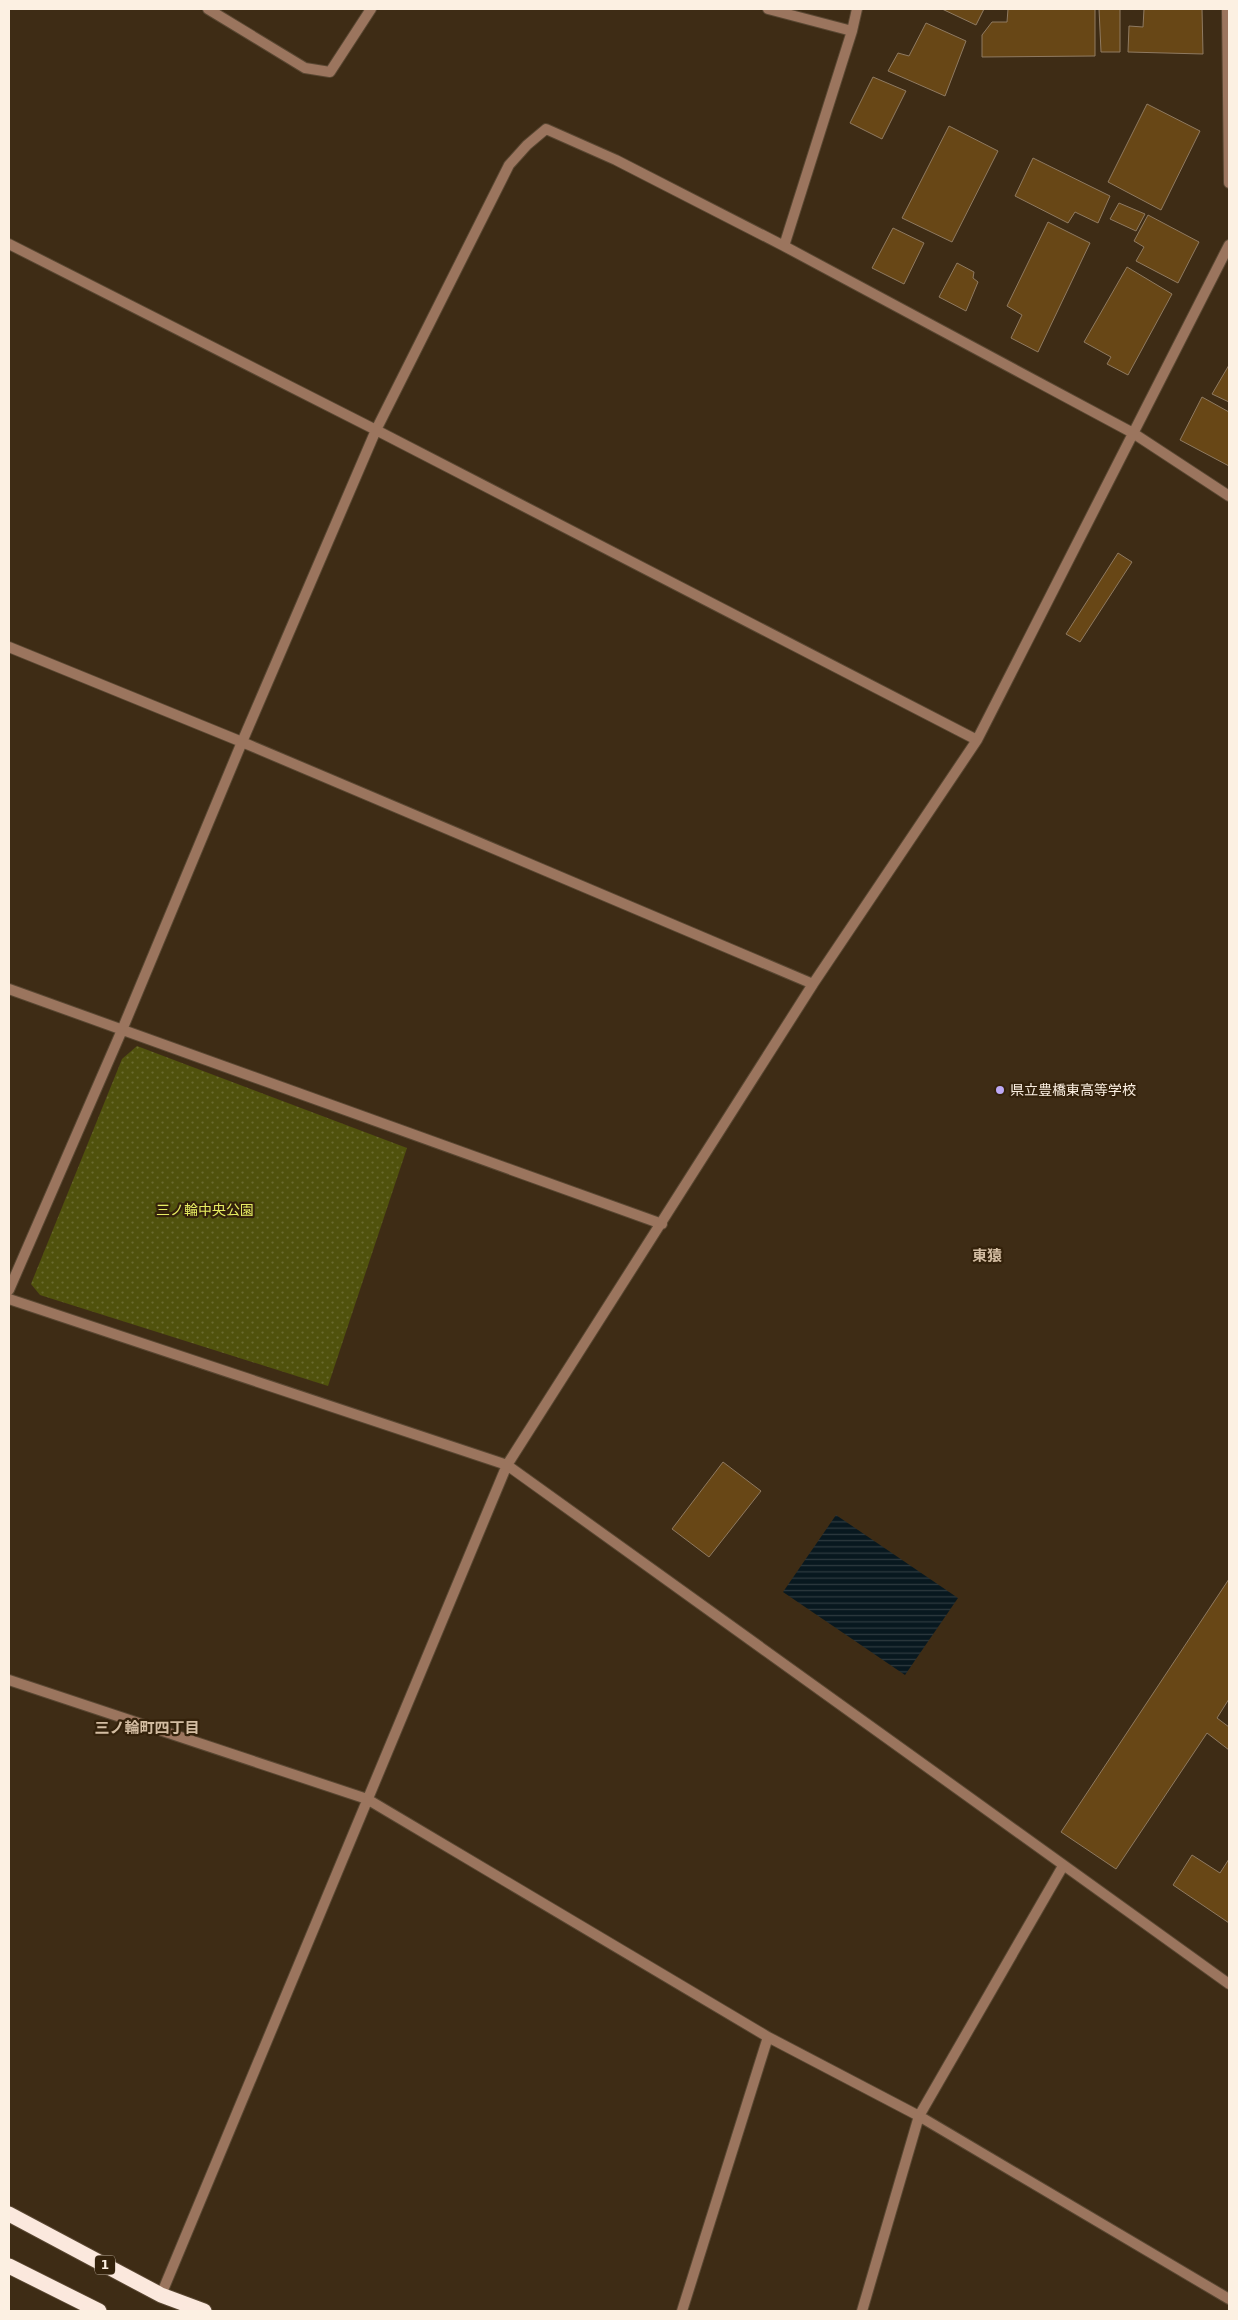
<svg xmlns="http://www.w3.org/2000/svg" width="1238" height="2320" font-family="'DejaVu Sans','Noto Sans JP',sans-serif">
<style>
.park{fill:url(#park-dots)}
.water{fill:url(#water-rules)}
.building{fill:#684716;stroke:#8f7a61}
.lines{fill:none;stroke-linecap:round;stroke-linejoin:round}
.street-casing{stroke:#594732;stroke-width:12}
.highway-casing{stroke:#594732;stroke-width:17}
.street{stroke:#9b755e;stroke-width:10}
.highway{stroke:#fbe8dd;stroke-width:15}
.poi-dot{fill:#bda9f5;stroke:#34220b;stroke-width:2}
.labels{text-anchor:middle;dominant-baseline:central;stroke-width:4.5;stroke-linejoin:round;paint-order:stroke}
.shield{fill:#34220b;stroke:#c0b2a2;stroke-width:1}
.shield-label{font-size:12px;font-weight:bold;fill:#fcf0e2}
.poi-label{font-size:14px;fill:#fcf0e2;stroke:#34220b;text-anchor:start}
.park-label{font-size:14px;fill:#e7ed62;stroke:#34220b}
.neighbourhood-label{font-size:15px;font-weight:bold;fill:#d3bda2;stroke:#34220b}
</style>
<defs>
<pattern id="park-dots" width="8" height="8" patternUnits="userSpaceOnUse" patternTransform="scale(1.25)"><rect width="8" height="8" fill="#50520d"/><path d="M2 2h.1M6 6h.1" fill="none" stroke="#6a6b30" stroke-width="1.8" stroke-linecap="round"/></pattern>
<pattern id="water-rules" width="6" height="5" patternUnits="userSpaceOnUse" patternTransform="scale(1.25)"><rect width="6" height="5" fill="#08181f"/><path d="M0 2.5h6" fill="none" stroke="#2d3a3f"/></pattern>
</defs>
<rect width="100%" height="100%" fill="#3e2c15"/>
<!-- park -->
<path class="park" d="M137,1046L407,1148L328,1386L40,1295L31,1284L122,1059Z"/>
<!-- water -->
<path class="water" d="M836,1515L958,1598L905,1675L783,1592Z"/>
<!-- building -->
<path class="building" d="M942,9H984L976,25Z
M1008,9H1095V56L982,57V35L992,22H1007Z
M1099,9H1120V52H1101Z
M1144,9H1202L1203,54L1128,52L1129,26L1143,27Z
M926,23L966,41L945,96L888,71L898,53L909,56Z
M873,77L906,91L882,139L850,123Z
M1147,104L1200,131L1161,210L1108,182Z
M949,126L998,151L952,242L902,218Z
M1033,158L1110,196L1098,223L1075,212L1068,223L1015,196Z
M1119,203L1145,214L1136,231L1110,219Z
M1148,215L1199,242L1178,283L1136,261L1144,247L1134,241Z
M1048,222L1090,243L1038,352L1011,338L1022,315L1007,306Z
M893,228L924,243L904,284L872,268Z
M957,263L974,272L973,278L978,282L966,311L939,297Z
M1127,267L1172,294L1128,375L1107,364L1111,357L1084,342Z
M1229,365V402L1212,394Z
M1202,397L1229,412V466L1180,440Z
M1118,553L1132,562L1080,642L1066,634Z
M723,1462L761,1491L709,1557L672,1529Z
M1229,1579V1699L1217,1718L1229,1727V1750L1207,1733L1116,1869L1061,1832Z
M1192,1855L1220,1873L1229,1859V1923L1173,1885Z"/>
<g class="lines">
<defs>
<path id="street" d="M208,9L305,68L330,72L371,9
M768,9L852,31
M857,9L852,31L784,246L1133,433L1229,496
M1227,9L1229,183
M9,244L376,430L977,740
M9,647L242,742L813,984
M9,989L662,1224
M9,1290L122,1030L242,742L376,430L509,165L527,145L546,129L616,160L784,246
M9,1299L507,1465L1229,1984
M9,1680L367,1799L768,2037L919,2116L1229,2299
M161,2295L507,1465L813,984L977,740L1229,245
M682,2311L768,2037
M862,2311L919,2116L1063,1866"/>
<path id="highway" d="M9,2214L161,2295L204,2311
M9,2266L99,2311"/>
</defs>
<!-- street casing -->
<use href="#street" class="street-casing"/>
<!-- highway casing -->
<use href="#highway" class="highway-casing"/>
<!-- street -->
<use href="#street" class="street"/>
<!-- highway -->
<use href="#highway" class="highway"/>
</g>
<!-- markers -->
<circle class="poi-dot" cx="1000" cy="1090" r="5"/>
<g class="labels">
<!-- shield labels -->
<rect class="shield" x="95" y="2255.5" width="20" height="19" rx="4"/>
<g class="shield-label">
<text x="105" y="2265">1</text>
</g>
<!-- poi labels -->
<g class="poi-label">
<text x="1010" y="1090">県立豊橋東高等学校</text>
</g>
<!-- park labels -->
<g class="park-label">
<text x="205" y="1210">三ノ輪中央公園</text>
</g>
<!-- neighbourhood labels -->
<g class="neighbourhood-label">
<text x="987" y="1256">東猿</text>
<text x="147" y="1728">三ノ輪町四丁目</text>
</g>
</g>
<!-- border -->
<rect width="1238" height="2320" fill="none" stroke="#fcf0e2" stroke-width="20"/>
</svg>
